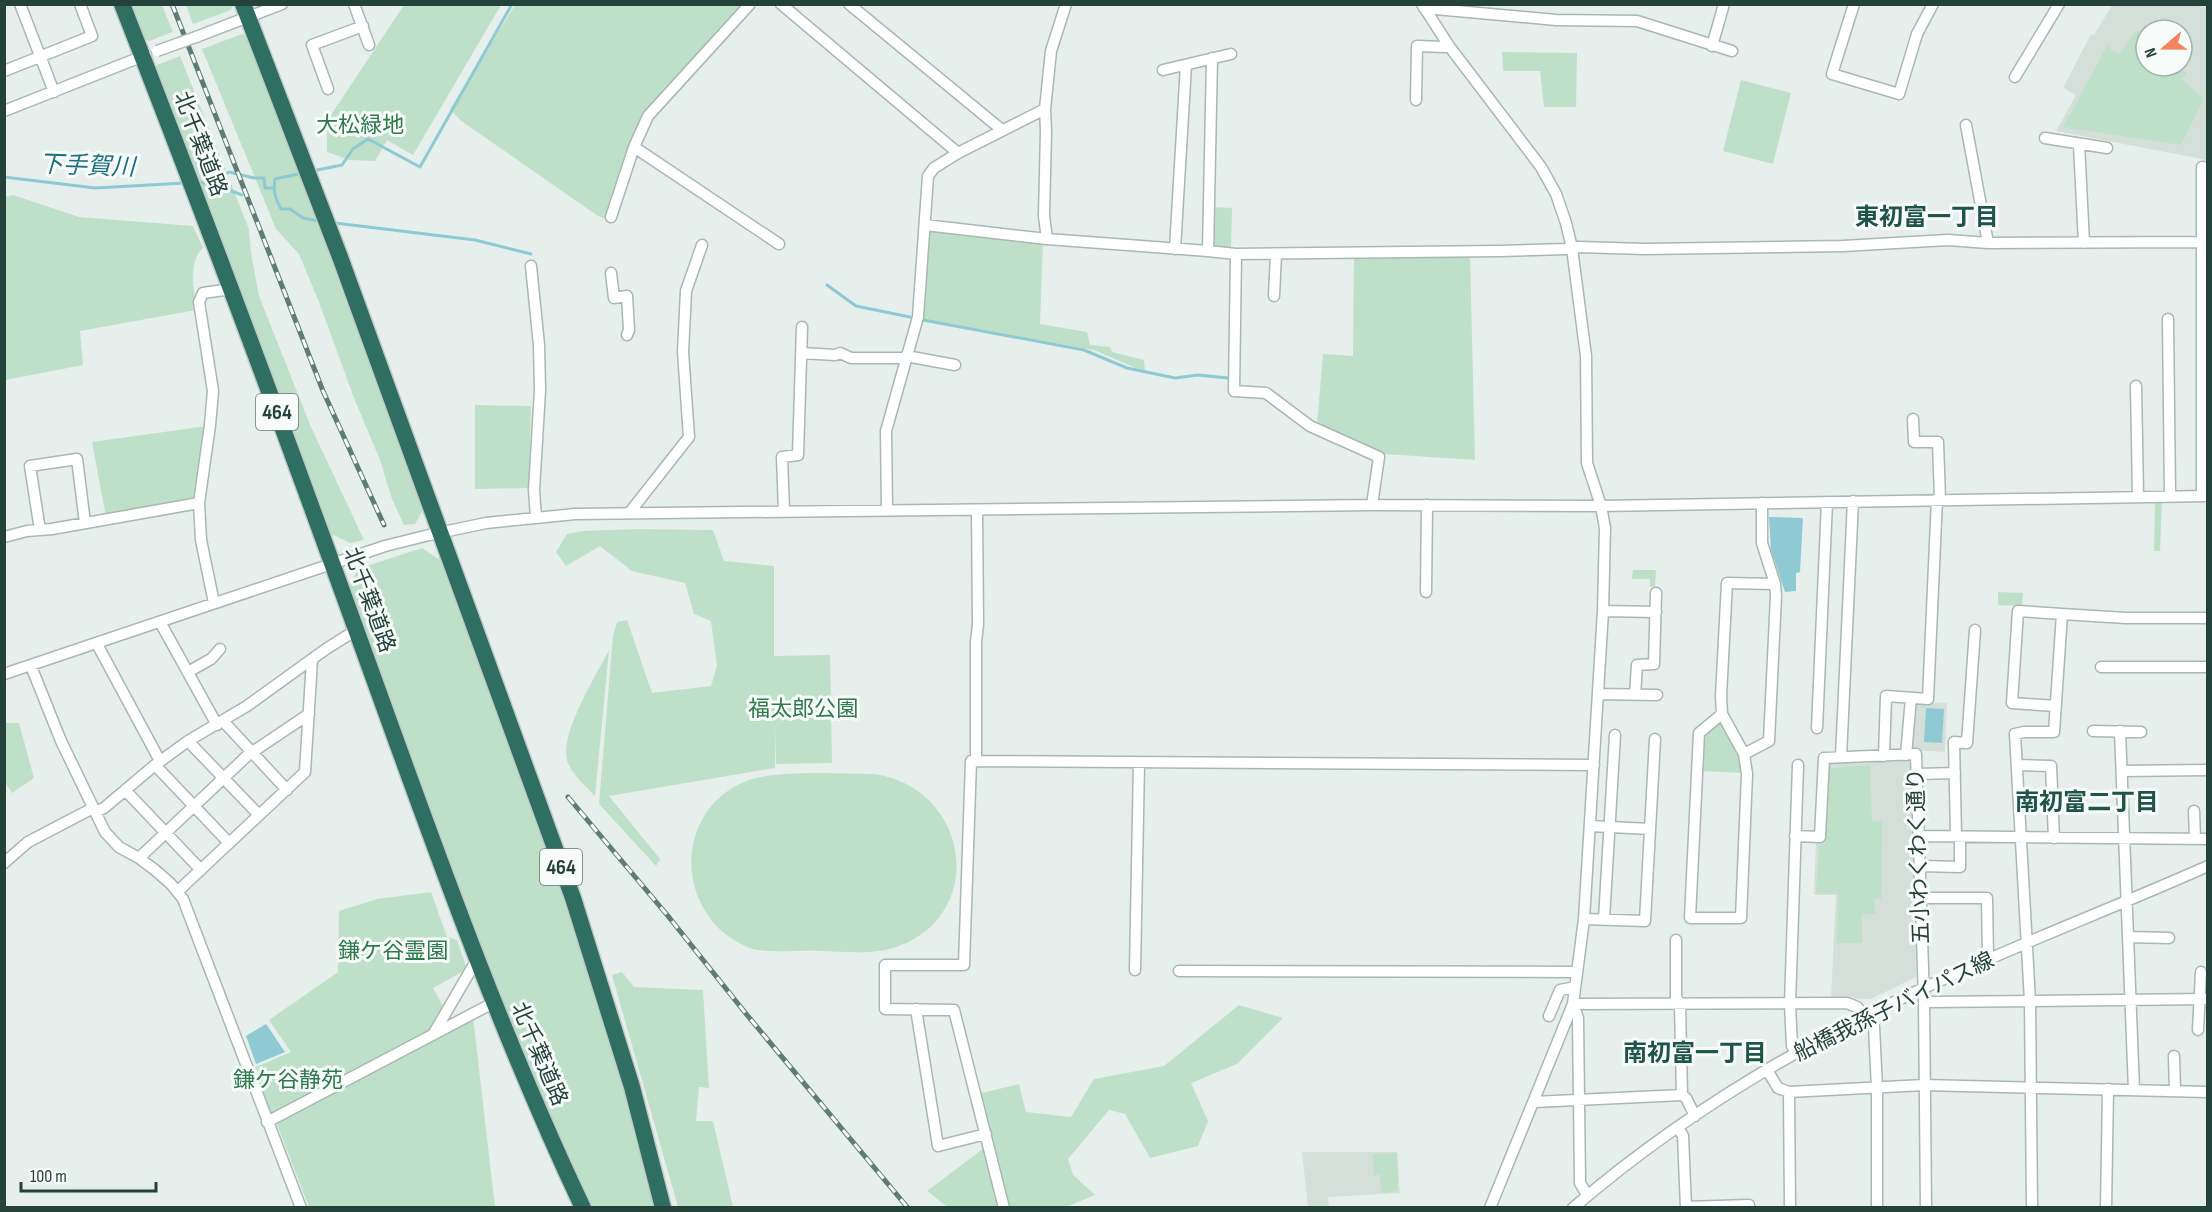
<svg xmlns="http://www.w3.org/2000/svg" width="2212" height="1212" font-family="'Sofia Sans Condensed','Noto Sans JP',sans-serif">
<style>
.built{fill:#d4dfda;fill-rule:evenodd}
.green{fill:#bfe0c8}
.water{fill:#8ec9d4}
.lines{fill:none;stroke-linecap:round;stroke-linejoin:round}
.stream{stroke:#8ec9d4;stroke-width:3}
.minor-casing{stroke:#a8b8b2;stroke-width:13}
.highway-casing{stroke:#c2cac8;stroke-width:19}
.minor{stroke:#fff;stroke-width:10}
.highway{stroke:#2f6f62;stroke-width:16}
.rail-casing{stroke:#5f7d75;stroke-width:5}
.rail{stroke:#f7fbf9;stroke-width:3;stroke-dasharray:9;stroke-linecap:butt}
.minor-bridge-casing{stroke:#a8b8b2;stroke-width:13;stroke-linecap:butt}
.minor-bridge{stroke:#fff;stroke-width:10}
.labels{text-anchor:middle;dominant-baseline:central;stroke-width:6;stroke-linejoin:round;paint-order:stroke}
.shield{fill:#f7fbf9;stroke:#637a73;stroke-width:1.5}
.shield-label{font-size:21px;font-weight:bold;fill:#24423a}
.park-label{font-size:22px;fill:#2d7a4b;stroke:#f7fbf9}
.street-label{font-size:22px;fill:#24423a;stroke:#f7fbf9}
.water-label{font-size:24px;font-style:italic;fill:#1c6f80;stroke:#f7fbf9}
.neighbourhood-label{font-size:24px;font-weight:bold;fill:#1f5548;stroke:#f7fbf9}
</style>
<rect width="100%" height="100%" fill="#e6efeb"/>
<!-- built -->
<path class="built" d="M2112,5H2207V160L2056,131L2076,95L2063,88L2091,34L2094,35ZM2146,30H2182V66H2146Z
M1913,702L1947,703L1945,752L1911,750Z
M1912,757L1916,977L1871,999L1831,998L1836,895H1814L1816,840L1826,763Z
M1302,1152H1397L1400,1193L1328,1197L1329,1207H1308Z"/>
<!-- green -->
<path class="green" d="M130,5H162L173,32L149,41L143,38Z
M186,5H233L231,10L193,24Z
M404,5H501L413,155L387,140L375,161L350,160L327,152V121Z
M515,5H745L644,118L608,215L604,218L598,216L460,120L450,109Z
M2137,30L2146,38V66H2178L2186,73L2182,80L2204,98L2181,145L2063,127L2107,46L2119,54Z
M242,34L249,37L423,510L415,524L404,525L392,499L380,460L354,398L319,302L299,254L276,229L202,49Z
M1502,52L1577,53L1576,107H1544L1540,71H1503Z
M180,56L249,229L251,253L259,296L311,427L364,540L350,543L327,532L155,72L157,65Z
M1741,80L1791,93L1773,164L1723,151Z
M13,195L79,217L193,226L203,248C187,263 195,291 196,310L80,331L83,365L5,380V197Z
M1212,207L1232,208L1231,249H1215L1210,244Z
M929,229L1043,241L1040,324L1087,332L1090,345L1110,347L1112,352L1144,360L1145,372L1094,350L1043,341L1020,339L921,319Z
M1470,256L1475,460L1384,454L1317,424L1323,354L1353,356L1354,257Z
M475,405L531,406L529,488L475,489Z
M207,426L198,500L106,517L92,442Z
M2155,501L2162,502L2160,551H2154Z
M636,529L713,530L724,561L774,566V656L830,655L832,763L776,764L775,728V768L609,796L660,859L656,866L599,804L613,636L617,622L627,620L652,693L711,686L717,666L711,621L694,614L685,583L632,571L600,546L566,566L556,552L567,534L583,531Z
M422,548L440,560L512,750L547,849L607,1030L657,1207H588L500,1008L349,586L358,569Z
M1633,570H1656L1655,587H1650V579H1632Z
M1998,592L2023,593L2022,606L1998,605Z
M609,650L595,796C587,787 572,775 568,763C557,737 596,676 609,650Z
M1720,722L1740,755L1744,773L1701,771C1701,743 1696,739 1720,722Z
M5,723H19L34,778L12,793L5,782Z
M1870,765L1872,821L1882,822L1881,899H1874L1875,914H1862V943H1837L1838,894L1816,893L1819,844H1825L1829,768Z
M875,774C970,789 987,913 899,946C874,956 844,951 818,951C799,950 767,954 750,948C676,920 670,814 744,782C773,769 841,774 875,774Z
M431,892L447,937L457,940L467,969L433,988L444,1008L428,1032L272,1115L254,1068L291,1052L269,1020L338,972L339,911L377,899Z
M622,972L634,987L703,990L709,1088L699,1087L696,1121H713L733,1207H678L612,975Z
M1239,1005L1283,1018L1237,1064L1191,1083L1208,1121L1198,1146L1150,1158L1125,1114L1109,1110L1068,1159L1073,1175L1095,1195L1066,1207L949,1208L927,1191L984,1148L978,1094L1019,1084L1026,1112L1071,1117L1094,1079L1164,1066Z
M473,1017L495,1207H309L276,1122Z
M1397,1153L1398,1191L1381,1193L1380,1175H1374L1373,1154Z"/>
<!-- water -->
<path class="water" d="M1769,517L1803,518L1800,572L1796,573V591L1785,592L1771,550Z
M1926,708L1944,709L1942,743L1924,742Z
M266,1024L285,1052L256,1064L246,1036Z"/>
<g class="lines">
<!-- stream -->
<path class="stream" d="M312,171L342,165L353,149L368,139L420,167L512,4
M303,173L275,179C273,190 275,198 281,209H290L303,218L319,221
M4,177L95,188L185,183
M198,183H211L242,195
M211,183L229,172L254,178H264L265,188H273
M335,223L475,240L531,254
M827,285L856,306L910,317
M923,320L1084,350L1127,368L1175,378L1198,375L1228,378"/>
<defs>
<path id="minor" d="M20,4L54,92
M354,4L369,45
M781,4L958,153
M849,4L1002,130
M1422,4L1449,46L1541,167L1556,194L1566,223L1572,248L1586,356L1587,463L1601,506L1605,528L1603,611L1584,919L1573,1004L1490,1208
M1854,4L1832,74L1899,94L1917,34L1933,4
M1424,8L1556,20L1637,21L1732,51
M196,37L282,4
M1712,46L1724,4
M1163,70L1231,54
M4,71L92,36L80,4
M2015,77L2059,4
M328,89L312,45L363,26
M1416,100L1417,46L1444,47L1449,46
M4,111L146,55
M1966,125L1988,243
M2045,138L2107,148
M2079,144L2084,243
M634,147L779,244
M611,217L634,147L648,116L750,4
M925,225L1047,239L1208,251L1236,254L1499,251L1566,249L1578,247L1645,249L1843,246L1948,240L1988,243L2201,242
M1047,239L1044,216L1046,131L1045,109L1051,51L1066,4
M1175,249L1186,65
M1208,251L1212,58
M1236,254L1234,391L1266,393L1310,426L1379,457L1372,505
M531,266L539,345L540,390L534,490L536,518
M611,273L614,298L627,296L629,330L627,335
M1274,296L1276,254
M2168,319L2170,496
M802,353L835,355L840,353L851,358H906
M906,356L955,365
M2136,386L2138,496
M1913,419L1914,442H1938L1940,499
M2202,496V167L2208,168
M1762,503V543L1775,584L1776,596L1769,741L1744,754L1747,774L1741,918H1690L1699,733L1722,714L1721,696L1727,583L1775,584
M887,510L886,431L918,317L928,176L934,168L958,153L1045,109
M784,511L782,457L798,455L802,327
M630,512L689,437L683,352L686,291L702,245
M40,530L30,466L77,459L85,523
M4,537L27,531L52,529L199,503
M1426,592L1427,505
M214,603L201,540L199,503L210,425L213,391L199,302L203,293L231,289
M1603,611L1656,612
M2062,614L2126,618H2208
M160,622L217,725
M97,644L160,761
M31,666L61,741L105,832L119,847L139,858L155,870L171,884L183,899L301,1208
M2101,667H2208
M188,672L211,659L220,649
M4,674L385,546L429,535L486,523L575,514L1372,505L1601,506L2208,496
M1598,694L1657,695
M1635,695L1637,665L1654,664L1656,593
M1722,714L1744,754
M223,721L287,790
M1817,728L1827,502
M2093,731L2141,732
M2120,731L2134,1090
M188,741L259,815
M1906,755L1911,698
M1884,756L1886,696L1928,699L1937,499
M1841,757L1853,501
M976,761V642L978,624L977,510
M155,765L229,843
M2017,765L2051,766L2054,838
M2122,771L2207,770
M1917,774L1955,773
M125,790L201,870
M2194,811L2195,839
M95,812L104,808L155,765L188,741L247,706L326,649L356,630
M1590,826L1650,829
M1795,836L1820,837L1824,758L1916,754L1924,999L1926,1208
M1919,836L2208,839
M139,858L248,755L309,714
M4,863L28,842L93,808
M1920,866L1960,867V840L1956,836L1954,742L1967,743L1975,630
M178,891L305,772L312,660
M1921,898H1987L1988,960
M1584,919L1645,921L1655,739
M1604,919L1615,735
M2129,937L2169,938
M1676,940V997L1680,1004L1682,1095L1686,1098L1695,1116
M1135,970L1139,763
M1179,971L1577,972
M1930,1002L2208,999
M916,1009L938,1146L986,1134
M1549,1016L1560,990L1575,987
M2198,1030L2201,972
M434,1033L476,961
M1796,1053L1792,1046L1790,1004L1798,765
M2174,1056L2175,1091
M1767,1070L1778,1088L1789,1092L1924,1085L2208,1092
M1789,1092L1790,1208
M1534,1102L1682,1095
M267,1122L493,1003
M1678,1128L1683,1136L1686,1208
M1587,1195L1580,1183L1578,1018L1573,1004L1847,1003L1857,1007L1874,1027L1877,1088V1208
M1686,1207L1749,1205V1208
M1004,1208L954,1010L885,1009V965H964L971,761L1594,765
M1573,1208C1674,1121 1791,1050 1911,994C2008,948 2109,910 2208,866
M2032,1208L2030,1001L2015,734L2024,732H2054L2062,614L2018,611L2012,703L2056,706
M2106,1208L2108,1089"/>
<path id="highway" d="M122,4C204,214 282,424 358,635C428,828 495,1022 583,1208
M243,4L340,257L573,898L632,1087L663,1208"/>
</defs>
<!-- minor casing -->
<use href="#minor" class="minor-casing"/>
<!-- highway casing -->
<use href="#highway" class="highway-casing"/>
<!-- minor -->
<use href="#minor" class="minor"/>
<!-- highway -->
<use href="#highway" class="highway"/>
<defs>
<path id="rail" d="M172,4L323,391L384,525
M568,797L668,916L747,1015L908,1208"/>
</defs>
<!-- rail casing -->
<use href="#rail" class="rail-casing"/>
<!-- rail -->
<use href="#rail" class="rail"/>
<defs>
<path id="minor-bridge" d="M157,51L196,37"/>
</defs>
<!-- minor-bridge casing -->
<use href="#minor-bridge" class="minor-bridge-casing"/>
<!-- minor-bridge -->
<use href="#minor-bridge" class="minor-bridge"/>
</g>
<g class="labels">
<!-- shield labels -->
<g class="shield">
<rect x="256" y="394" width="42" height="36" rx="4.5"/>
<rect x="540" y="849" width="42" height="36" rx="4.5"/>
</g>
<g class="shield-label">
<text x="277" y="412">464</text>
<text x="561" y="867">464</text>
</g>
<!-- park labels -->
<g class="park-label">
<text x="360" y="125">大松緑地</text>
<text x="803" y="709">福太郎公園</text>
<text x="393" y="951">鎌ケ谷霊園</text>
<text x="288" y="1080">鎌ケ谷静苑</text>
</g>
<!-- street labels -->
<g class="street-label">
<text transform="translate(200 144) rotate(69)">北千葉道路</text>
<text transform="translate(369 600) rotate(70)">北千葉道路</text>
<text transform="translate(1919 856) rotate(-92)">五小わくわく通り</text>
<text transform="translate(1894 1007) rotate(-26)">船橋我孫子バイパス線</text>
<text transform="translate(539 1054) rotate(67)">北千葉道路</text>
</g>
<!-- water labels -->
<g class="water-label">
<text transform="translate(87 166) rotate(2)">下手賀川</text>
</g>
<!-- neighbourhood labels -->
<g class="neighbourhood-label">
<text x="1927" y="217">東初富一丁目</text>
<text x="2087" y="802">南初富二丁目</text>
<text x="1695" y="1053">南初富一丁目</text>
</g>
</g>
<!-- border -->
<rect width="2212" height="1212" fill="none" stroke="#24423a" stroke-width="12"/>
<!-- north arrow -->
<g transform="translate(2164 48) rotate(250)"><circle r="28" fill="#f7fbf9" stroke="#a3b1ad" stroke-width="1.5"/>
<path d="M0-4.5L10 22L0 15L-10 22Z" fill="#f4845f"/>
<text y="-9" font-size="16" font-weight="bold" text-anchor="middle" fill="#24423a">N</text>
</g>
<!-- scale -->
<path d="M21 1182v9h135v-9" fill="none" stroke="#24423a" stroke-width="3"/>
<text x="30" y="1182" font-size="18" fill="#24423a" stroke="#f7fbf9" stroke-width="4.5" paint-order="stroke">100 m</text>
</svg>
